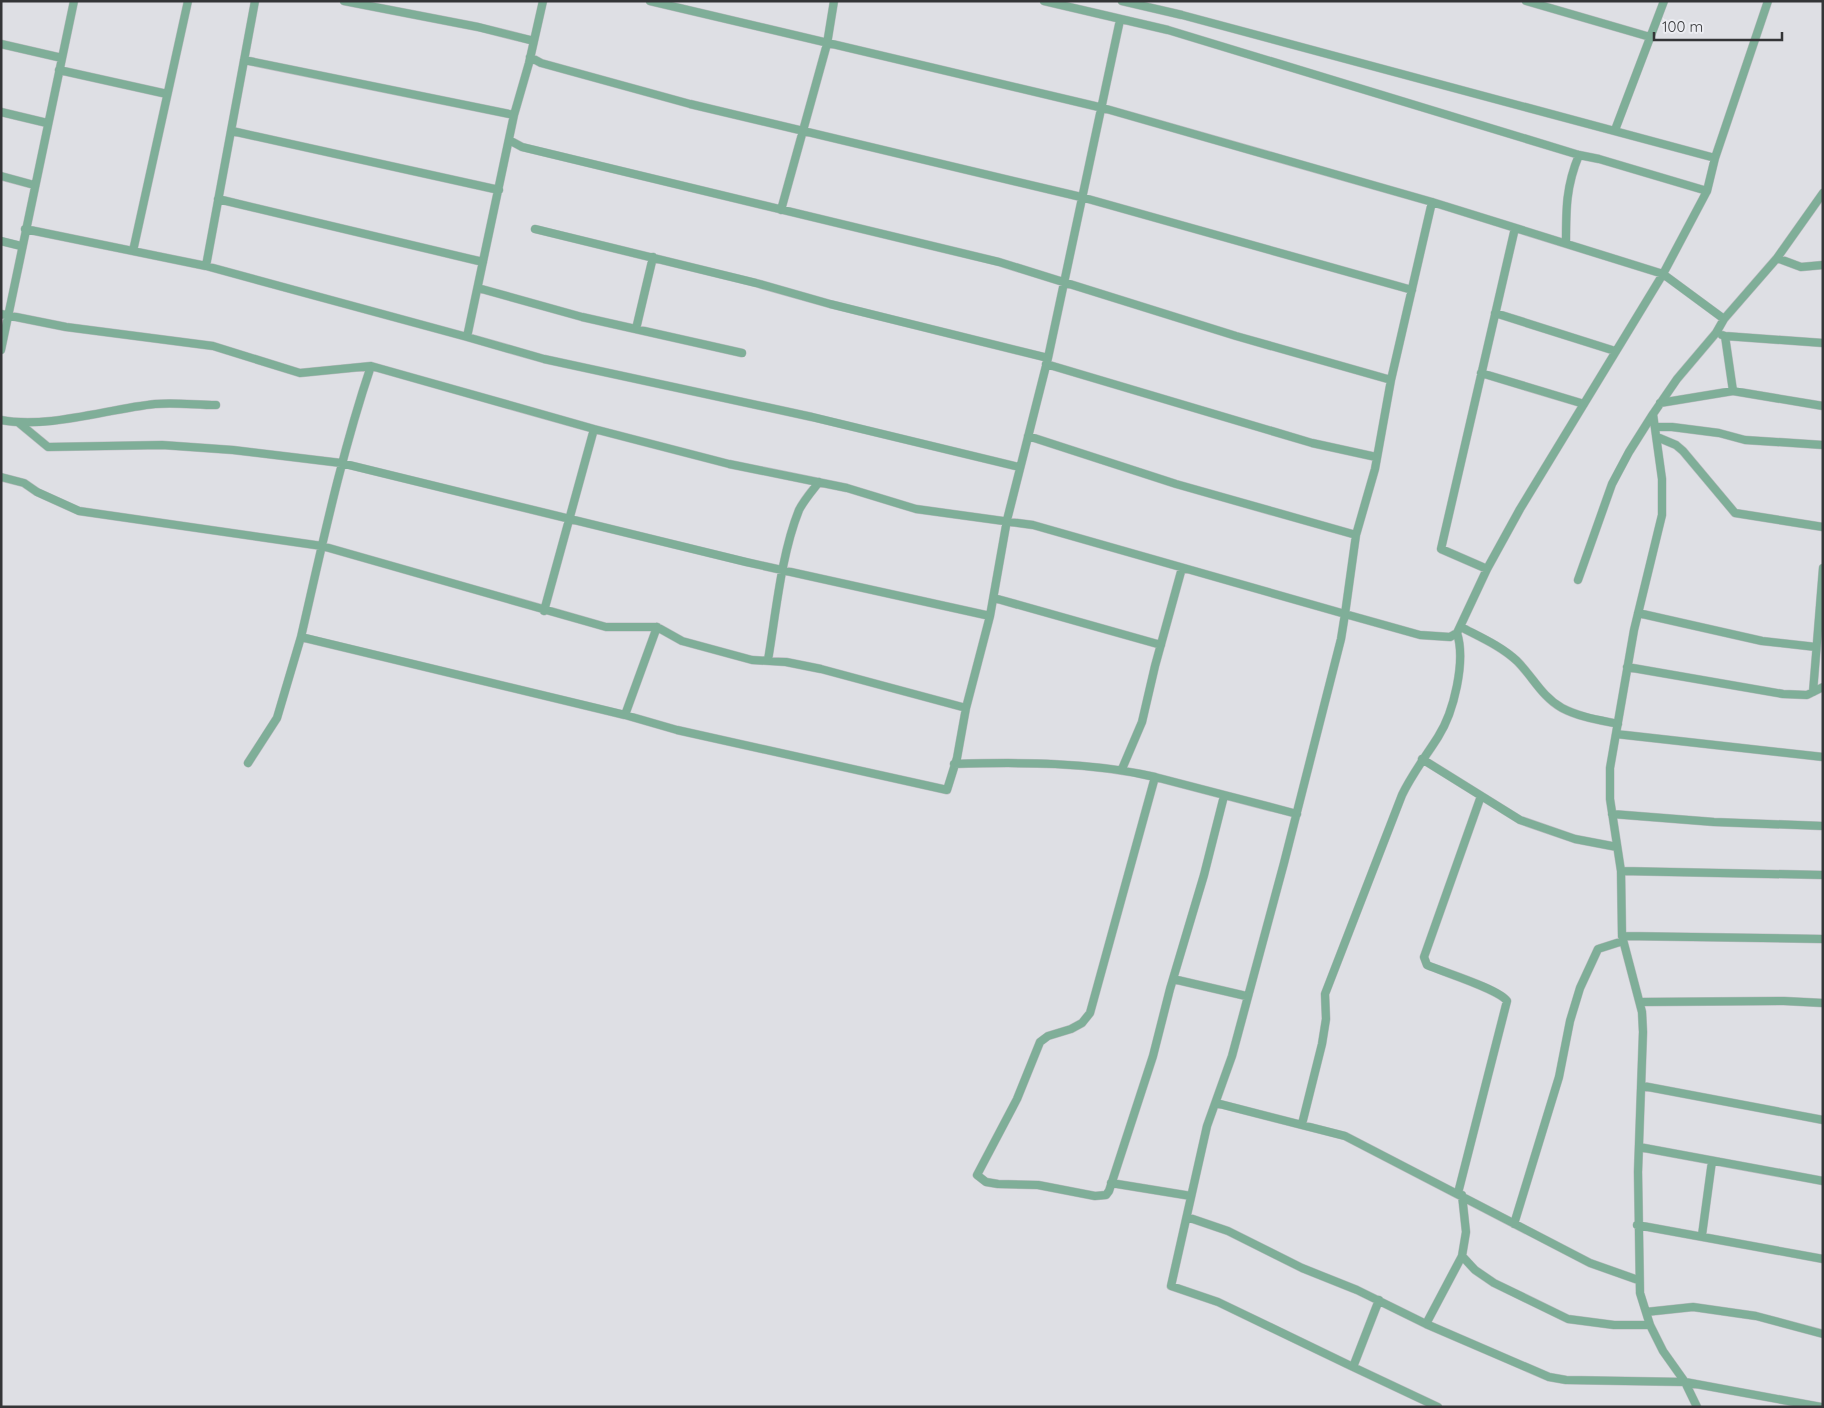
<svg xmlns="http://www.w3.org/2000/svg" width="1824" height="1408" font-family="Quicksand,sans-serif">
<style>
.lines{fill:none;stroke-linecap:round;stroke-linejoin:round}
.minor-casing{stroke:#bcbdc1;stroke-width:9}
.minor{stroke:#7fae98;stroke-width:8}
</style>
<rect width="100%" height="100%" fill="#dedfe4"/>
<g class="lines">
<defs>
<path id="minor" d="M344,1L478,27L534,41
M650,1L1103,108L1432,202L1663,274L1724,319
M1044,1L1168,30L1579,155L1599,159L1707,191
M1122,1L1182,15L1715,158
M1526,1L1650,37
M1,44L62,58
M530,57L541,63L690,104L1081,197L1412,290
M244,60L514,115
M59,70L167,94
M1,112L47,123
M1615,130L1664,1
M232,131L499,190
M509,140L522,147L999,262L1236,336L1391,380
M1,176L34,185
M218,199L483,262
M1432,202L1391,380L1375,469L1356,535L1345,614L1420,635L1450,637L1457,633L1487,569L1520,509L1663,274L1707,191L1715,158L1768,1
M781,210L827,44L834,1
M25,229L206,266L467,337L514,115L529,63L543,1
M535,229L756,283L830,304L1048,358
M1,241L21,246
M1566,242C1566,209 1566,186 1579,155
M133,251L188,1
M1777,258L1801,267L1823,265
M206,266L255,1
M478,288L582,317L742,353
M1495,313L1615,351
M1,314L66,327L213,346L300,373L371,366L594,429L544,611
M636,329L653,257
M1722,335L1725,336L1733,391
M1725,336L1823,343
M467,337L544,359L812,417L1019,467
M1,350L74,1
M1046,364L1312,443L1376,457
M1481,373L1584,404
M1660,403L1733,391L1823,406
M1,420C48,429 107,409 155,404C175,402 196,405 216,405
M19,423L48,447L162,445L233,450L341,463L746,562L990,616
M1656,427H1672L1719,433L1745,440L1823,445
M594,429L729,464L847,488L916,509L1033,525L1345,614L1341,639L1284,863L1232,1056L1207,1126L1171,1286L1218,1302L1353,1367
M1028,436L1176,484L1356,535
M1657,437L1676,445L1683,451L1735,513L1823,527
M1,477L24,483L37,492L79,511L322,546L606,627H657L625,715L301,637C322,546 341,455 371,366
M1487,569L1441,549L1515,228
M1578,580L1612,484L1629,452L1653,414
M994,598L1161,645
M1638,613L1762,641L1816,647
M657,627L682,641L752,660L786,662L821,669L966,708
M1461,627C1480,637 1501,646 1517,661C1533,677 1542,697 1562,708C1579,717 1599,720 1618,724
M768,660C776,613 781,555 799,510C804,500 812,491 819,482
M1627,667L1783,694L1807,695L1823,687
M1813,692L1823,568
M625,715L677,730L947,790L957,758L966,708L990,616L1007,520L1048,358L1120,20
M1616,734L1823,757
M1422,759L1520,820L1575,839L1617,847
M248,763L277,718L301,637
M954,764C1021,762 1090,762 1155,777
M1122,769L1142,722L1155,666L1182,568
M1224,796L1204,875L1170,989L1153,1056L1109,1191L1106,1195L1095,1196L1038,1185L998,1184L986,1182L977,1175L1017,1099L1040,1042L1048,1036L1071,1029L1082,1023L1090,1013L1155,777L1297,814
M1612,814L1714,822L1823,826
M1621,871L1823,875
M1622,936L1823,939
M1173,979L1246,996
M1640,1002L1784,1001L1823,1003
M1643,1086L1823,1120
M1216,1103L1345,1136L1590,1263L1638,1280
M1302,1124L1322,1044L1326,1019L1325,994L1402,795C1412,774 1426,756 1438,737C1454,712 1466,661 1457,633
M1639,1147L1823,1181
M1111,1183L1191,1196
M1458,1193L1507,1001C1499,989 1443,972 1427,965L1424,957L1481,796
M1187,1217L1228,1231L1302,1268L1357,1290L1426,1324L1549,1377L1566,1380L1685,1382L1821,1407
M1514,1224L1559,1077L1570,1021L1580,988L1598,949L1623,941
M1637,1225L1823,1259
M1702,1235L1712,1161
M1462,1256L1475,1270L1494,1283L1568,1319L1614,1325H1650
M1379,1300L1353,1367L1438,1407
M1646,1312L1693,1307L1756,1316L1823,1334
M1426,1324L1462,1256L1466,1232L1462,1195
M1697,1407L1685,1382L1663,1351L1650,1325L1640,1293L1638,1172L1643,1032L1642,1012L1622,936L1621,871L1610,799V768L1634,630L1662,515V479L1653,414L1677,379L1716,333L1724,319L1777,258L1823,193"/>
</defs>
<!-- minor casing -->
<use href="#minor" class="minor-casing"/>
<!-- minor -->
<use href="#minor" class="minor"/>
</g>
<!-- border -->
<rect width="1824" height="1408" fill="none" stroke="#343537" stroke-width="5"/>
<!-- scale -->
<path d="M1654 32v8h128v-8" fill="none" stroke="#343537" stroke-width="2.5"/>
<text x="1662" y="32" font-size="15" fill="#343537" stroke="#ebecf1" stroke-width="4" paint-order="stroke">100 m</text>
</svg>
